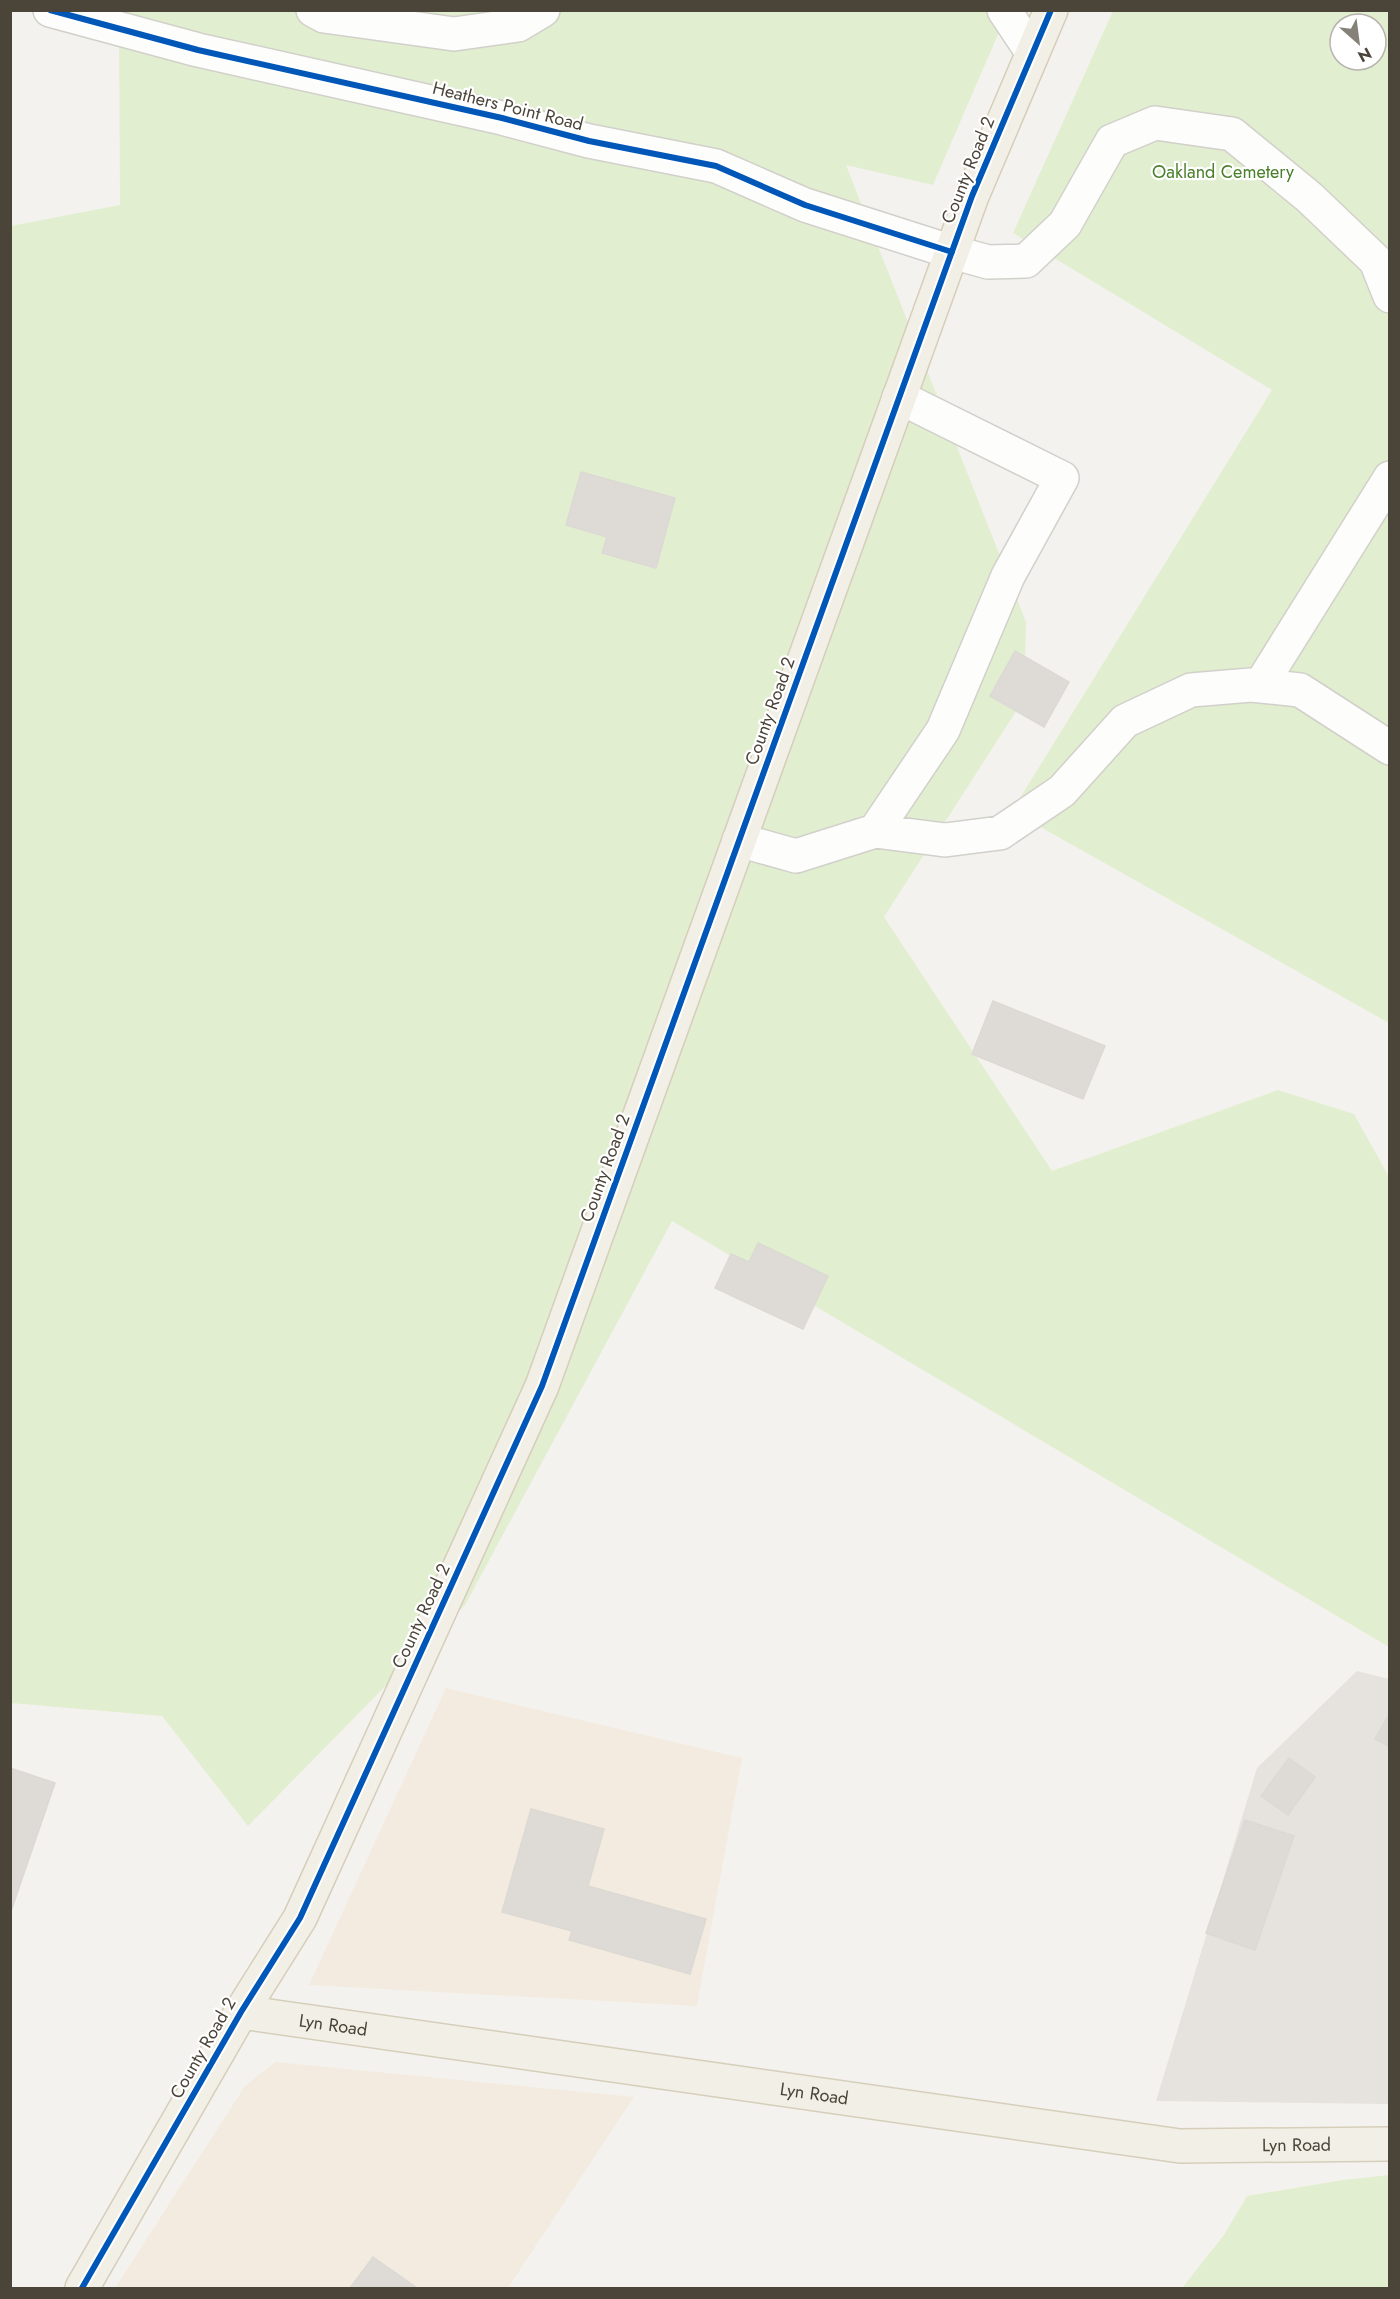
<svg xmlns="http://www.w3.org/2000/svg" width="1400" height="2299" font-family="Jost,sans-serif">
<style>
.commercial{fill:#f3ebdf}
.industrial{fill:#e6e2de}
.green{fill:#e1eecf;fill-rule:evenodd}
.building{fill:#dedbd6;stroke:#dcd9d4;stroke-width:1.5}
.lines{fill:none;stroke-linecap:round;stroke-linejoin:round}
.minor-casing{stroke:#d2d0cb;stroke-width:36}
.major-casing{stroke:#d6cebb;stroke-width:36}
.minor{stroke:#fdfdfc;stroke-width:33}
.major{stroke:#f2efe6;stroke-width:33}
.cycleway-casing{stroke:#fff;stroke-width:10}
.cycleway{stroke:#0057b8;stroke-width:6}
.labels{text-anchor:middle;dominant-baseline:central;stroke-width:4.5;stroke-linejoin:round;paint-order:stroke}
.street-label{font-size:18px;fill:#4b4439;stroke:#fff}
.park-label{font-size:18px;fill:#4a7f2a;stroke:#fff}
</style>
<rect width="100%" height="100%" fill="#f4f2ee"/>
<!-- commercial -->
<path class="commercial" d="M446,1688L742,1758L697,2006L309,1985Z
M275,2062L634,2097L508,2288H115L245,2086Z"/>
<!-- industrial -->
<path class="industrial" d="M1357,1671L1389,1679V2104L1156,2101L1257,1768Z"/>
<!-- green -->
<path class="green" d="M126,11H1008L933,185L846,165L1026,622L1024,699L884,917L1052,1171L1278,1090L1354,1114L1389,1177V1647L672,1221L465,1605L248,1826L162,1716L11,1703V226L120,205L119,25Z
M1113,11H1389V1023L1012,811L1272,390L1013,233ZM1340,24H1376V60H1340Z
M1389,2175V2288H1182L1224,2235L1247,2196L1343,2180Z"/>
<!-- building -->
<path class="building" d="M581,472L675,498L656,568L602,553L607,537L566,525Z
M1015,651L1069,682L1044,727L990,696Z
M993,1001L1105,1046L1083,1099L972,1054Z
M758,1243L828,1276L803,1329L715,1288L731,1254L749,1262Z
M1390,1713V1747L1375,1739Z
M1289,1758L1315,1777L1288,1815L1261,1796Z
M10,1768L55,1783L10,1914Z
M531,1809L604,1829L588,1886L706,1919L690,1974L569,1940L572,1931L502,1912Z
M1245,1820L1294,1836L1255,1950L1206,1933Z
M373,2257L417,2288H350Z"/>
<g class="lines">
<defs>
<path id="minor" d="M50,10L198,50L502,118L589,141L716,166L805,205L952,252L988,262L1026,261L1065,224L1112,141L1155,123L1232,134L1309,197L1376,261L1390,296
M313,10L324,16L454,34L518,25L543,10
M1004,10L1032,52
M1260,686L1390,478
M875,831L945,840L1000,833L1062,791L1125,721L1191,690L1251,685L1300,690L1390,748
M739,840L796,856L875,831L943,730L1008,576L1062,478L899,397"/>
<g id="major">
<path id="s1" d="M241,2012L1180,2146L1390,2144"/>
<path d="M82,2288L241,2012L300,1918L542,1386L972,196L1051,10"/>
</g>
</defs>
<!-- minor casing -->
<use href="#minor" class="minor-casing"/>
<!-- major casing -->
<use href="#major" class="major-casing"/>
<!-- minor -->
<use href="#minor" class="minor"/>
<!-- major -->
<use href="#major" class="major"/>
<defs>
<path id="cycleway" d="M50,10L198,50L502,118L589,141L716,166L805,205L952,252
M82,2288L241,2012L300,1918L542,1386L972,196L1051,10"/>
</defs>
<!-- cycleway casing -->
<use href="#cycleway" class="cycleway-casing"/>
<!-- cycleway -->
<use href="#cycleway" class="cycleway"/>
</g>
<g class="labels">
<!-- street labels -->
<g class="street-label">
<text transform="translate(508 106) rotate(14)">Heathers Point Road</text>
<text transform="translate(968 170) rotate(-68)">County Road 2</text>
<text transform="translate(770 711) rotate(-70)">County Road 2</text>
<text transform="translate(605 1168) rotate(-70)">County Road 2</text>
<text transform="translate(421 1616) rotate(-65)">County Road 2</text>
<text stroke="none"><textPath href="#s1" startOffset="93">Lyn Road</textPath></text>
<text transform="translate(203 2048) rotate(-60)">County Road 2</text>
<text stroke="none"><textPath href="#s1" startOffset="579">Lyn Road</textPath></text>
<text stroke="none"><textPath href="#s1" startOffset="1065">Lyn Road</textPath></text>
</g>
<!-- park labels -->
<g class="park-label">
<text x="1223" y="172">Oakland Cemetery</text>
</g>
</g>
<!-- border -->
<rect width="1400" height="2299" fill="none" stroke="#4b4439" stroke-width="24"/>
<!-- north arrow -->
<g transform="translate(1358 42) rotate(152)"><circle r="28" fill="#ffffff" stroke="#b7b4b0" stroke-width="1.5"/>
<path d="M0-4.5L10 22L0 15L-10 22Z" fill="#868178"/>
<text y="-9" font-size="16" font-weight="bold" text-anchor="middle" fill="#4b4439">N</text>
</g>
</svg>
